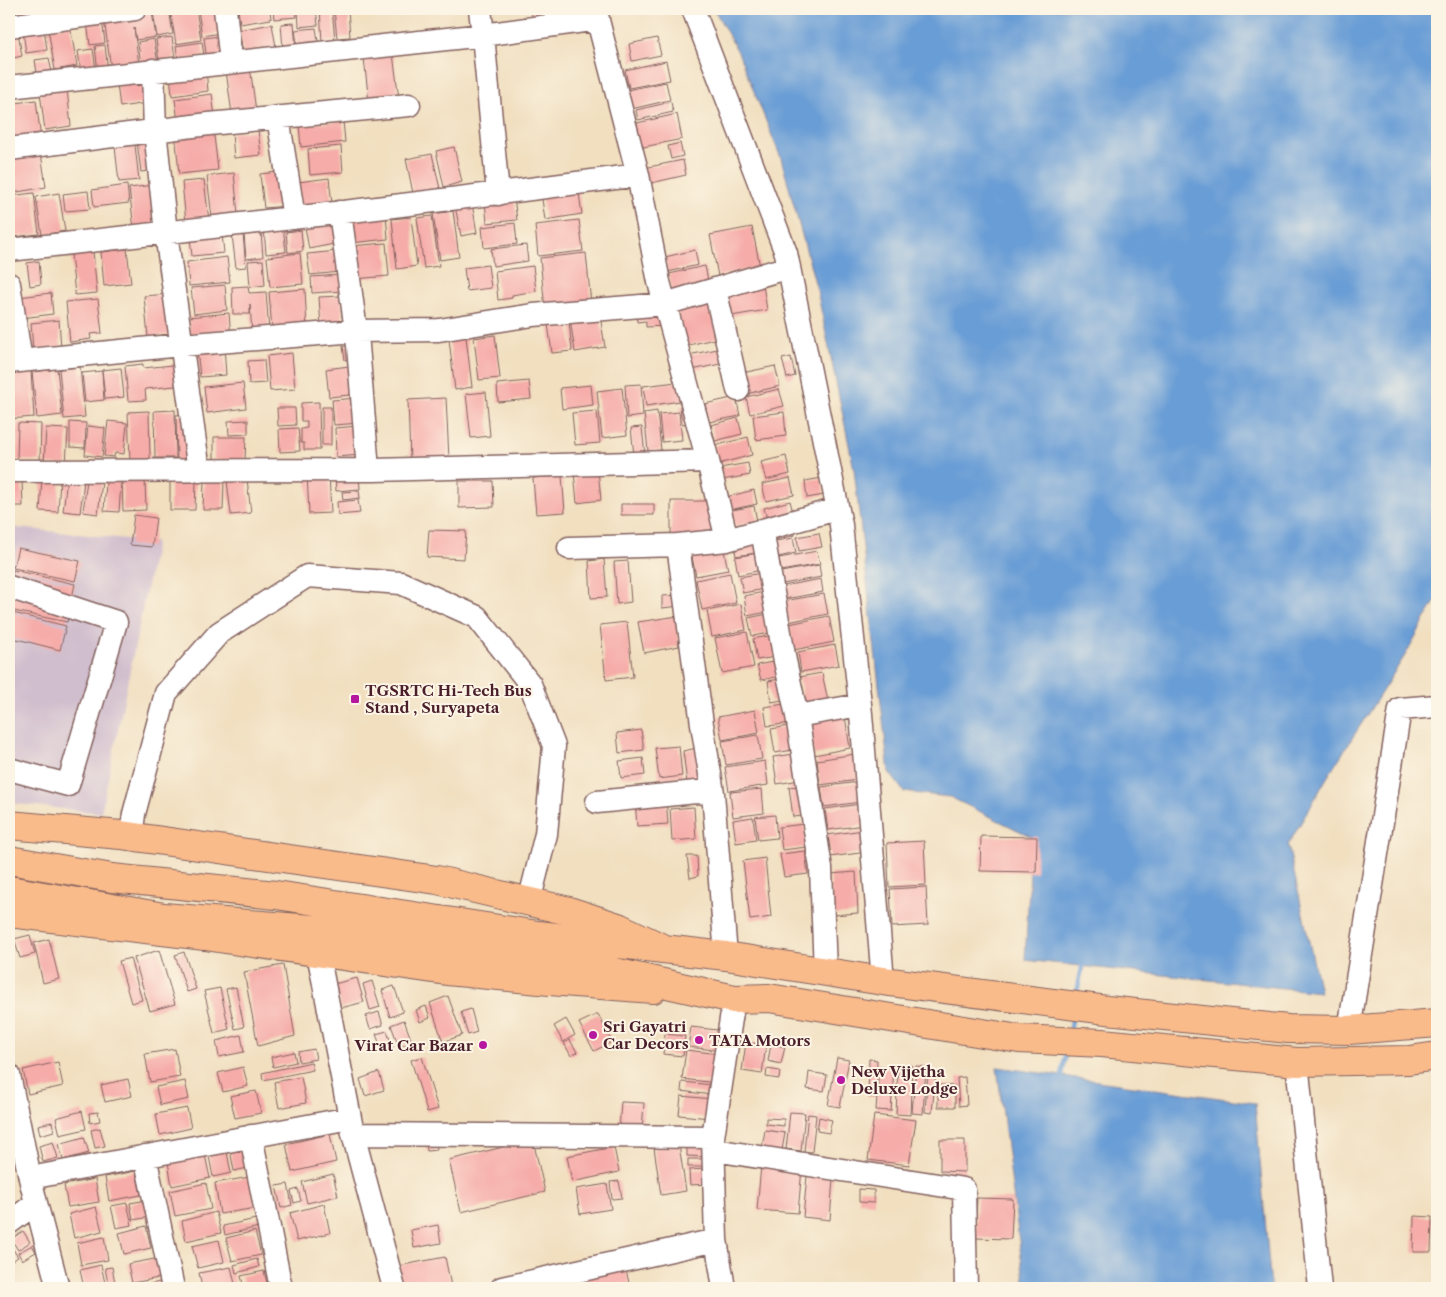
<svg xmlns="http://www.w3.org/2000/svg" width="1446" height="1297" font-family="'Libre Caslon Text',serif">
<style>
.industrial{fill:#d0bdcd}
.water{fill:#699dd5;stroke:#5a5e80}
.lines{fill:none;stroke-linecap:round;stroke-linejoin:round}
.stream{stroke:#699dd5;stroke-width:4.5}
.building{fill:#f6aca9}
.minor-casing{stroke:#84625f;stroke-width:25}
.major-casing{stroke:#84625f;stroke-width:30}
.highway-casing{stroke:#84625f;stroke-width:30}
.minor{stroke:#fff;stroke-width:22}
.major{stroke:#fabb8b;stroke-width:28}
.highway{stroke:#fabb8b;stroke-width:28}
.poi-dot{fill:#b5179e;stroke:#fcf5e5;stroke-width:2}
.labels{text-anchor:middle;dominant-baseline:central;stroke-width:4;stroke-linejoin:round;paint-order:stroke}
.poi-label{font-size:15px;font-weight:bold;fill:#4a1f2b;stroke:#fcf5e5;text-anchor:start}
</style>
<rect width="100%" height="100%" fill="#fcf5e5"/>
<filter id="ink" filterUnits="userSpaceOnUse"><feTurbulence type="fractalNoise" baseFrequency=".02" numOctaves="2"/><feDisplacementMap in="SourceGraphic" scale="10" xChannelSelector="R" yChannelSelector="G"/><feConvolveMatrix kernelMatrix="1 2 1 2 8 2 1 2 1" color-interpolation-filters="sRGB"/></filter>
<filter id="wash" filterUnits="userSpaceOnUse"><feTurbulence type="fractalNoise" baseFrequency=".0096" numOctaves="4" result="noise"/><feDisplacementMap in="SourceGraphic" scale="20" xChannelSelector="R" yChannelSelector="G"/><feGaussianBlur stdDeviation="1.12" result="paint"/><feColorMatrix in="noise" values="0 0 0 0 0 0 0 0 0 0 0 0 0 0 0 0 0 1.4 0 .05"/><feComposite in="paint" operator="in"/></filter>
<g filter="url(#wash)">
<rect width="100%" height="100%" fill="#f1dfc0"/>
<!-- industrial -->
<path class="industrial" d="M9,527L156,542L101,813L9,803Z"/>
<!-- water -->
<path class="water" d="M714,9H1437V598L1404,657L1328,776L1288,845L1320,992L1025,960L1032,837L950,797L904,792L889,772L854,469L817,290L781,158L738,52Z
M997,1067L1255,1103L1271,1288H1025Z"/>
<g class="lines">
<!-- stream -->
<path class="stream" d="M1076,997L1083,963
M1070,1033L1073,1014
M1062,1076L1066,1051"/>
</g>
<g id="blocks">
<!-- building -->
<path class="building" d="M9,9H17L18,15L9,17Z
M22,9H52V10L23,15Z
M169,9L173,34L157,37L153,12Z
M170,9H196L201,40L176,44Z
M205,9H223L227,32L202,36L198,10Z
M238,9H270L271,19L240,24Z
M273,9H296L297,17L274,19Z
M298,9H316L318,25L299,27Z
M320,9H332L335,41L322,42Z
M334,9H348L350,37L337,38Z
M531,9H588L533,23Z
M152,12L156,37L136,40L134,28L139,65L111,69L104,19Z
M102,19L105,43L90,45L87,22Z
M294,23L296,48L283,49L281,24Z
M272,24L276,47L243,53L239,30Z
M70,25L77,66L55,70L48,29Z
M44,28L47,50L26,53L23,31Z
M316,28L319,48L298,50L295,30Z
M18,32L22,56L9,59V33Z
M227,35L230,57L207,61L204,38Z
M172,37L175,59L159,61L156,39Z
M657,38L661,55L632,61L629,44Z
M154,39L158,64L141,66L138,42Z
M202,42L204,56L178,60L176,46Z
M105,45L108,72L98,73L95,46Z
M93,49L96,71L81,73L78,51Z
M393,54L399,99L369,103L364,58Z
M49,58L53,77L38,80L35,60Z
M666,61L670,80L629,88L625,70Z
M250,67L256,111L232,114L226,71Z
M206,69L208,91L172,96L170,74Z
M144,80L147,103L120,107L117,84Z
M666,82L670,100L631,109L627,90Z
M67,89L71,126L45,130L40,93Z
M212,94L215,117L178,122L175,99Z
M36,100L41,139L9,144V104Z
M671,102L673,112L638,120L636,110Z
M677,114L682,139L634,149L628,125Z
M343,121L345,142L301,147L299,125Z
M213,127L218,170L179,174L175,131Z
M258,130L261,155L234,158L232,133Z
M160,139L164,169L141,172L137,142Z
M680,143L683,156L671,159L668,146Z
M135,145L139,180L119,182L115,147Z
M341,146L343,172L310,175L308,149Z
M454,147L462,182L444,187L436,151Z
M41,153L46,187L12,193L9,170V159Z
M432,154L441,193L414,198L406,159Z
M683,160L686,175L647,184L644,168Z
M285,171L288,206L264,208L260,174Z
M234,173L238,215L212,218L207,176Z
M329,178L332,204L301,208L298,182Z
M204,180L209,220L186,223L182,182Z
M163,184L168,224L134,229L129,188Z
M127,185L129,203L94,207L92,190Z
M578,187L582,214L545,220L541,192Z
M88,191L90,209L65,211L63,194Z
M34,193L39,234L14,237L9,196Z
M59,193L65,231L42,235L36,197Z
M514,198L517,220L487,223L485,201Z
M472,203L477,233L461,236L455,206Z
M453,211L459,257L440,260L433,214Z
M386,214L388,239L351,243L349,218Z
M432,216L439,266L424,268L417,218Z
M411,217L417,266L397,269L392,219Z
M579,220L583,251L538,256L535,225Z
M335,221L339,243L309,249L305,227Z
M515,223L517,244L484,248L482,227Z
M283,226L286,252L266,254L264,228Z
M752,227L760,267L718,276L710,235Z
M301,230L303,251L288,253L286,232Z
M261,232L263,257L246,259L244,234Z
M222,234L224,253L192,256L190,237Z
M243,234L246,267L236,268L232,235Z
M386,243L389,276L354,279L351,246Z
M526,245L528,261L493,266L491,249Z
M127,249L131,283L104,286L101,252Z
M695,250L698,265L668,272L665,257Z
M93,251L97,293L75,295L71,254Z
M338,251L340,272L310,275L307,254Z
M300,253L303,284L270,287L267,257Z
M586,253L591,304L545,309L540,258Z
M227,257L230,282L189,286L187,262Z
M263,260L265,285L250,287L248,261Z
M39,261L41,284L30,286L27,263Z
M488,265L491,288L467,291L464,268Z
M533,266L536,291L512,295V298L498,300L495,271Z
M705,266L709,285L673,293L669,274Z
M341,275L342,291L312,293L311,277Z
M225,285L227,310L194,314L191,288Z
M763,285L767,310L725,317L721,292Z
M248,286L249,293L266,292L269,332L252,333L250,304V314H233L232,287Z
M305,289L307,329L272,331L269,292Z
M51,293L53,314L22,318L19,297Z
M169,294L174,334L148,337L144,296Z
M341,296L343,325L321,327L319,297Z
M98,299L102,333L90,334L91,339L70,342L66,302Z
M711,303L718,338L685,346L677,310Z
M663,309L664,326L646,327V321L637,322L636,312Z
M229,313L231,338L219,331L190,333L189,317Z
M600,315L605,347L575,352L570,319Z
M59,320L61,348L33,350L31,323Z
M569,322L572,351L552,353L548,324Z
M495,335L500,378L479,380L474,338Z
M466,337L472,387L455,390L449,339Z
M355,345L357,358L345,360L343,346Z
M224,346L226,375L200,377L197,349Z
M722,348L725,363L687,371L684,356Z
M292,353L295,389L270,391L267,356Z
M791,357L795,376L787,378L782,359Z
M264,360L266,383L249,384L248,361Z
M143,364V368L183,364L185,385L145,389L146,400L128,401L125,366Z
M357,365L360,394L329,397L326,369Z
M775,366L780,386L746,394L742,373Z
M80,367L85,417L64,419L59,369Z
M121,368L124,397L105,399L102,370Z
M57,369L62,415L37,418L32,372Z
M31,370L34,417L9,419V372Z
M102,371L104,400L85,402L82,373Z
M529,381L531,399L498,402L497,384Z
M685,381L687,400L646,406L643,386Z
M243,383L246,408L207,413L204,387Z
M641,384L643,416L627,418L625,385Z
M591,385L593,405L562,409L560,388Z
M622,388L627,435L602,438L597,391Z
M779,389L784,406L750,414L746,397Z
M486,392L490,436L471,438L466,394Z
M736,397L740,416L709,422L705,404Z
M358,398L360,423L334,425L332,400Z
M446,398L449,459L410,461L408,400Z
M319,402L320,450H304V443H301V429L307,428V421H301V403Z
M697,404L699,422L682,424L680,406Z
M322,407H331V445H322Z
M277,408H295L296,425L278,426Z
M175,410L176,458H155L154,411Z
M149,411L150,460L130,461L128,412Z
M597,411L600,443L575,445L572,413Z
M657,411L661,450L648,451L644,413Z
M679,412L682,440L662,442L659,414Z
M784,412L786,436L756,440L753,416Z
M188,414L189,463L177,464L176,415Z
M738,418L742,434L715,441L711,425Z
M248,420V434L229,435L228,421Z
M108,421L127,423L124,454L115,453L114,457L104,456Z
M70,422L86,423L85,448L70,447Z
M18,423L41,424L40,461L17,460Z
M88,426L105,428L102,457L85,455Z
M359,426L361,455L336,457L335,428Z
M642,427L645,455L634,456L631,428Z
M46,428L68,429L66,465L44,464Z
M298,428L300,451L280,452L279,429Z
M214,437H246L245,460H214Z
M748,437L752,455L718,464L714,446Z
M786,456L790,474L766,480L761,462Z
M748,463L750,475L722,480L720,468Z
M598,470L601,500L577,503L574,472Z
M329,473L331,513L309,514L307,474Z
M359,475L360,489L336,491L335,477Z
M562,476L565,512L536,514L533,478Z
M42,478L60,480L58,512L40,511Z
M790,478L794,495L766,501L762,484Z
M822,478L824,495L807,498L805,481Z
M67,479L84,481L80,513L63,511Z
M247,479L251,513L231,515L227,481Z
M9,480H22L23,506H9Z
M87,480L102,482L98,514L83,512Z
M122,480H145L146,510L123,511Z
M170,481H196L195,510H170Z
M204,481L224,482L223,510H203Z
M459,481H493L494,507L459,508Z
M106,482H121L119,512L104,511Z
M754,490L757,504L729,510L726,497Z
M359,491L360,498L343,500L342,492Z
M358,500L360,513L338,515L337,502Z
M671,501H715V537H671Z
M790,501L794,516L768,523L764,508Z
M621,504H654V515H621Z
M754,506L757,521L735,526L732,510Z
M134,515L156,518L152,547L130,545Z
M792,524L795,535L771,541Z
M429,530L466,531L464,559L427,557Z
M819,533L822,547L799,551L797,537Z
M759,534L763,552L736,556L733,539Z
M793,538L796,553L774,558L771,542Z
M723,546L728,570L696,576L691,552Z
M18,548L80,561L75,581L13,568Z
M817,551L820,564L781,571L779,558Z
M763,552L766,569L738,575L735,557Z
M604,559L607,597L591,598L589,561Z
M628,561L631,602L617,604L614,562Z
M819,565L821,577L783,584L781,572Z
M13,570L75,584L71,602L9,588Z
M766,572L770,588L743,593L740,577Z
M730,573L736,603L702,610L696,580Z
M821,579L823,592L785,599L783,586Z
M769,591L773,611L747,616L744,596Z
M824,594L828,614L788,622L784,601Z
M680,595L681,606L662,608V596Z
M9,597L71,605L67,622L9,610Z
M741,604L746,630L712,637L707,611Z
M9,612L66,626L60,650L9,637Z
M773,613L777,632L752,636L748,618Z
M678,616L679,646L644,653L638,622Z
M829,616L834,642L794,650L789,624Z
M627,622L633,677L606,680L600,625Z
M747,632L754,667L722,673L715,638Z
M778,634L782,656L757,660L753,639Z
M835,645L839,665L801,672L798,652Z
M783,660L786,675L761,680L757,665Z
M822,673L828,701L804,705L799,677Z
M792,677L796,698L771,702L768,681Z
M791,703L794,723L767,726L764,707Z
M755,710L759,733L722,740L718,717Z
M845,716L850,748L814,755L809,722Z
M795,725L799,749L775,753L771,729Z
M641,730L644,750L619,753L617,733Z
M758,735L762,759L726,765L722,741Z
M679,746L682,776L659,779L655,748Z
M702,747L709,781L687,784L683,751Z
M801,753L805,779L777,784L773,757Z
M855,754L858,780L820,785L817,760Z
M643,758L645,775L621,778L619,761Z
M765,761L768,785L729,791L725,767Z
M858,782L861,802L824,807L821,787Z
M798,786L802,816L793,817L789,787Z
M762,789L764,813L733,817L730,792Z
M666,797L668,824L637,826L635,799Z
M861,804L864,825L828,830L825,809Z
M694,807L696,839L672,841L670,809Z
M775,815L777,838L758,840L755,817Z
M753,817L756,840L736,843L733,820Z
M804,824L807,847L782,850L779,827Z
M864,830L867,852L830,857L827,835Z
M981,836L1037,837L1036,872L980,871Z
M924,841L926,885L889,887L887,843Z
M805,851L808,874L784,877L780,854Z
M687,856H697L698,876L690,878Z
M765,858L771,917L750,920L743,861Z
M856,872L858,913L833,915L830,874Z
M926,887L928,925L892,927L890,889Z
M9,934H11L14,945L9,946Z
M30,935L35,954L20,958L14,939Z
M49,939L59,979L43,983L34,943Z
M159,950L175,1004L150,1011L134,958Z
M184,952L196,989L187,992L175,955Z
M130,958L142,1000L131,1003L119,961Z
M283,965L295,1036L258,1046L244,972Z
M357,978L364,1002L341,1008L334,984Z
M372,981L380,1007L370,1010L363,984Z
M394,986L403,1012L390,1017L382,990Z
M236,987L244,1027L235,1029L226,989Z
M220,988L229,1029L214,1033L204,991Z
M448,996L462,1035L443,1042L430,1003Z
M426,1006L430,1018L420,1022L416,1010Z
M471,1009L477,1032L468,1035L461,1012Z
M379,1012L383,1025L370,1029L366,1016Z
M598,1014L612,1042L594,1051L579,1023Z
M566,1019L575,1035L563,1042L554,1026Z
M404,1020L412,1042L399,1047L391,1025Z
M691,1027L726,1031L724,1051L688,1047Z
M387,1031L393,1049L383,1053L376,1034Z
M665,1034L685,1036L683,1056L663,1054Z
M241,1035L244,1052L219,1057L216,1041Z
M570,1040L577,1052L571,1056L564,1043Z
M746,1042L766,1045L762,1074L742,1071Z
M771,1044L785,1047L781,1064L768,1061Z
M175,1049L180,1077L150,1082L145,1054Z
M314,1049L316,1059L299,1062L298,1052Z
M686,1050L720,1054L717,1083L682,1079Z
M294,1052L296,1062L273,1067L271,1057Z
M422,1057L438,1109L427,1112L411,1060Z
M837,1058L849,1060L840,1107L828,1105Z
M869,1059L877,1060L876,1097H868Z
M58,1062L63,1086L28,1094L23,1070Z
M311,1062L313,1070L263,1080L262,1073Z
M898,1065H912L910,1115L896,1114Z
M916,1066L926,1067L923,1114L912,1113Z
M243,1067L248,1086L223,1092L218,1073Z
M879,1067L894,1068L891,1111L876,1110Z
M767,1069L780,1071L779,1079L766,1077Z
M928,1071H936L932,1113L925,1112Z
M379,1072L384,1090L365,1096L360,1079Z
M809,1072L827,1075L824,1091L807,1089Z
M301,1077L306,1103L279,1108L274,1082Z
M965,1077L967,1105L959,1106L957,1078Z
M128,1079L132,1096L105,1102L101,1085Z
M185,1081L189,1099L160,1105L156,1087Z
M682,1082L713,1085L712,1095L681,1091Z
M938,1085L955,1086V1107H938Z
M256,1091L261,1113L235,1118L230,1096Z
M681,1096L712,1099L710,1118L679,1115Z
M621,1102L644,1103L642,1131L619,1130Z
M187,1108L191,1128L160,1135L156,1114Z
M82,1111L86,1129L60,1135L56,1118Z
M98,1112L100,1121L90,1123L89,1113Z
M790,1112L805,1113L801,1151L786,1149Z
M808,1114L816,1115L812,1152L804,1151Z
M874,1115L916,1120L909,1165L868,1160Z
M819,1117L832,1120L829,1133L817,1131Z
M766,1118L784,1119V1126L766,1124Z
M52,1122L54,1131L40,1135L38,1125Z
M100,1128L105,1146L95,1148L91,1130Z
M765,1130L785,1133L781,1156L761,1154Z
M330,1134L336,1162L292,1172L286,1144Z
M84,1137L89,1153L63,1160L59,1144Z
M533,1140L545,1192L461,1212L449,1160Z
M940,1140H965V1172L940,1171Z
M53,1142L58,1158L43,1162L39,1146Z
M244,1142L248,1168L234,1171L229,1145Z
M436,1142L437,1150L427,1151L426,1143Z
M687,1142H708V1157L687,1156Z
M679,1145L686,1191L661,1195L654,1148Z
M226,1147L231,1173L213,1177L208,1151Z
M614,1147L619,1172L572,1182L567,1156Z
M205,1155L210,1178L172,1186L168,1162Z
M688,1159H707V1167H688Z
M761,1165L802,1168L798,1213L757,1210Z
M707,1169L708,1184L690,1185L689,1170Z
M136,1171L141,1195L109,1201L105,1177Z
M333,1174L338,1196L307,1203L302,1182Z
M807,1176L833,1178L830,1220L803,1217Z
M250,1177L256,1208L220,1214L215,1183Z
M95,1179L99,1202L68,1207L64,1185Z
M619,1181L622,1198L612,1199L610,1182Z
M206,1183L211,1209L175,1216L170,1191Z
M288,1184L292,1205L281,1208L276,1186Z
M607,1184L611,1209L580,1214L576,1189Z
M298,1189L301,1201L294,1203L291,1191Z
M859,1189L874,1190V1203L859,1202Z
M977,1198L1013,1199L1011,1239L975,1238Z
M147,1200L150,1217L133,1220L130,1203Z
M127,1203L132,1225L116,1228L111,1206Z
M324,1204L330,1233L297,1241L290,1213Z
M96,1207L102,1231L74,1238L69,1214Z
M216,1212L221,1233L186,1241L182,1221Z
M1414,1216L1432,1217L1431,1252H1413Z
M261,1218L263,1226L225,1235L223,1226Z
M438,1225L441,1243L414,1248L411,1230Z
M146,1226L151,1248L124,1254L119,1233Z
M23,1231L30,1242L18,1250L11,1239Z
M255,1231L261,1255L232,1261L226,1238Z
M104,1237L108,1260L81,1265L77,1243Z
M219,1240L224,1262L198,1268L192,1246Z
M9,1243L18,1257L9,1263Z
M32,1245L36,1252L22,1260L18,1253Z
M445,1257L451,1286L440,1288H403L398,1266Z
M160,1258L164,1277L132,1283L128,1264Z
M257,1259L259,1267L236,1273L234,1265Z
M101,1265L105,1283L84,1288L80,1270Z
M112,1267L116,1288H109L105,1268Z
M231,1267L236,1288H202L199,1273Z
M626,1269L630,1288H535Z
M264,1271L267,1283L244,1288L241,1276Z
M164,1281L165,1288H137V1287Z"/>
</g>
</g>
<g filter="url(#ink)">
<use href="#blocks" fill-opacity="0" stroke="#84625f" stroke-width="1"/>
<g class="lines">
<defs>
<path id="minor" d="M225,9L231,62
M480,9L483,35L498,194
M595,9L638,175L659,282L708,461L727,540
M693,9L786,253L841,525L861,714L883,981
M9,26L135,9
M153,70L155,130L166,233L199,471
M9,87L483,35L598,19
M278,117L294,218
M9,149L209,124L409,105
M340,212L358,346L368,470
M9,250C219,227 428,203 638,175
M9,284L21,361
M715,289L738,390
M9,362L181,345L356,331L439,330L533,315L665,304L789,267
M9,471L374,470L708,461
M762,530L785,661L797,716
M678,545L702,724L713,793L726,956
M569,548L678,545L727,540L837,509
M9,587L116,622L68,785L9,769
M597,802L696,792L713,793
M131,837L134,814L166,693L219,633L307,576L401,583L477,617L530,684L554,746L546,834L529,902
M825,972L821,868L797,716L860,705
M1349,1030L1400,709L1437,706
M1297,1062L1320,1288
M9,1075L30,1178L36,1203L9,1223
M350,1118L353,1134L713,1137L716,1240L724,1288
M353,1134L394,1288
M251,1136L281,1288
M713,1137L734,999
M714,1150L964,1189L966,1288
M145,1156L173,1288
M30,1178L350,1118L318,953
M36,1203L58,1288
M502,1288L716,1240"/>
<path id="major" d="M9,825L121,835L437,880L569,911L618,927L660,947
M9,913L205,936L447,971L550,981L653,989"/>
<path id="highway" d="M9,860L112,878L276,895L538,935L726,956L883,981L1107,1010L1288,1029L1349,1030L1437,1023
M9,890L164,917L349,932L583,965L734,999L769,998L1019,1039L1102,1043L1297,1062L1409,1060L1437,1056"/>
</defs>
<!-- minor casing -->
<use href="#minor" class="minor-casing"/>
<!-- major casing -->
<use href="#major" class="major-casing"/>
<!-- highway casing -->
<use href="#highway" class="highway-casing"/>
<!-- minor -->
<use href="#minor" class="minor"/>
<!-- major -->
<use href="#major" class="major"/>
<!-- highway -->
<use href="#highway" class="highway"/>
</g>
</g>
<!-- markers -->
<g class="poi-dot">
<rect x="350" y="694" width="10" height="10" rx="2.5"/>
<circle cx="593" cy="1035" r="5"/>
<circle cx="699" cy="1040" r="5"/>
<circle cx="483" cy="1045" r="5"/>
<circle cx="841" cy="1080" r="5"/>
</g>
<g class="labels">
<!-- poi labels -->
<g class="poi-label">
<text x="365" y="690">TGSRTC Hi-Tech Bus<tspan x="365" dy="17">Stand , Suryapeta</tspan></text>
<text x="603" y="1026">Sri Gayatri<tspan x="603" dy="17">Car Decors</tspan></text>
<text x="709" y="1040">TATA Motors</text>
<text x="473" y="1045" text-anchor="end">Virat Car Bazar</text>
<text x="851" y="1071">New Vijetha<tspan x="851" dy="17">Deluxe Lodge</tspan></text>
</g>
</g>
<!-- margin -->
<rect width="1446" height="1297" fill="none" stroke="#fcf5e5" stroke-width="30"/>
</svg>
